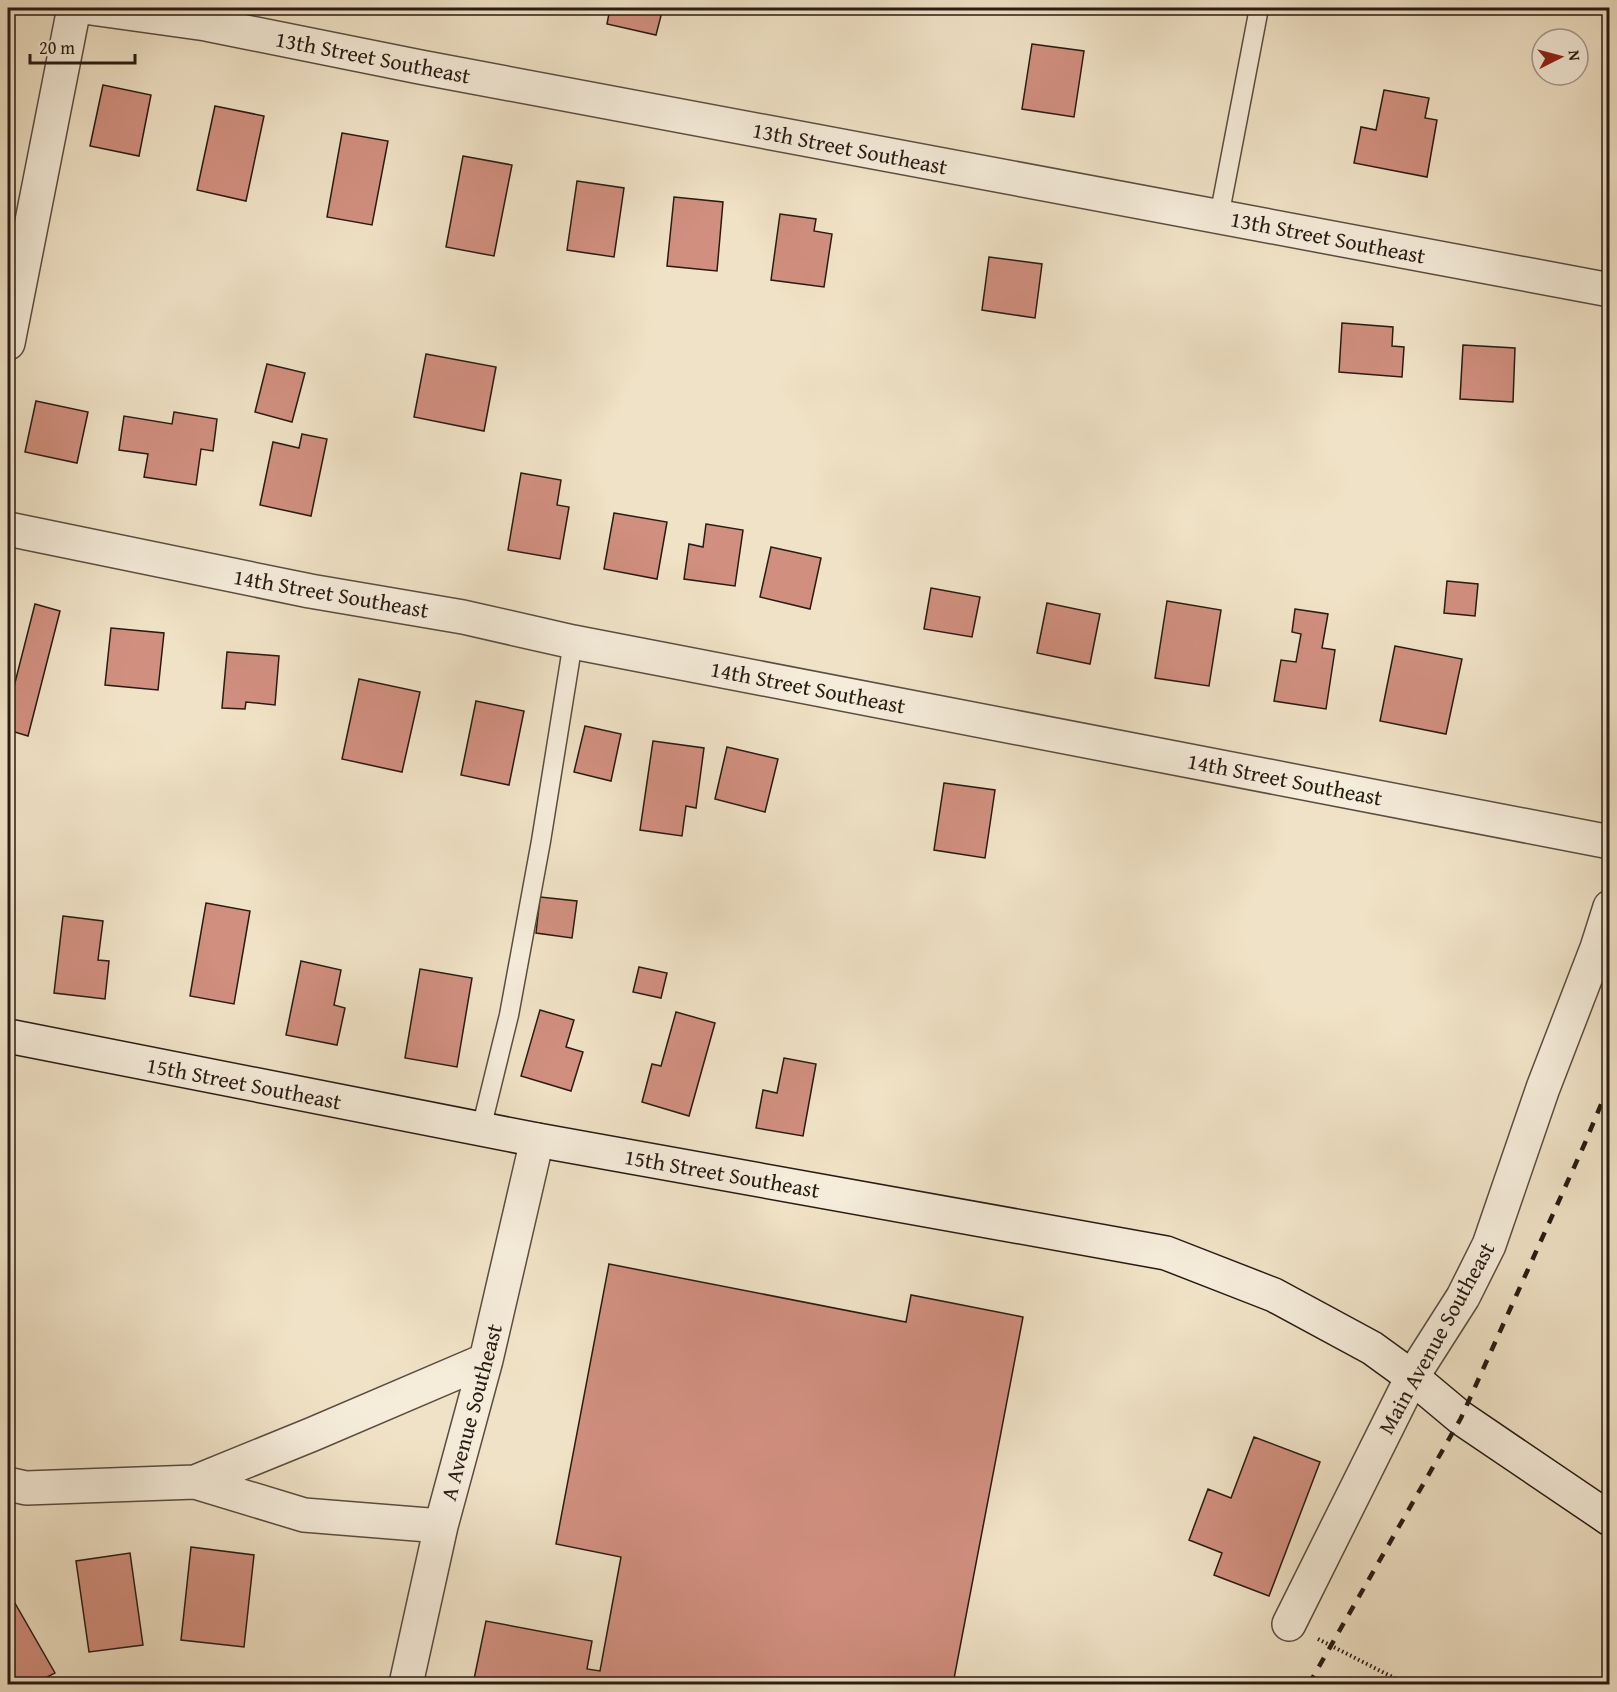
<svg xmlns="http://www.w3.org/2000/svg" width="1617" height="1692" font-family="'Gentium Book Plus',serif">
<style>
.building{fill:#d18f7f;stroke:#281b14;stroke-width:1.5}
.lines{fill:none;stroke-linecap:round;stroke-linejoin:round}
.lane-casing{stroke:#5a4d40;stroke-width:21}
.street-casing{stroke:#5a4d40;stroke-width:36}
.secondary-casing{stroke:#281b14;stroke-width:36}
.path{stroke:#281b14;stroke-width:4;stroke-dasharray:1.5 3;stroke-linecap:butt}
.lane{stroke:#f5ecda;stroke-width:18}
.street{stroke:#f5ecda;stroke-width:33}
.secondary{stroke:#f5ecda;stroke-width:33}
.rail{stroke:#281b14;stroke-width:4.5;stroke-dasharray:10 10;stroke-linecap:butt}
.labels{text-anchor:middle;dominant-baseline:central;stroke-width:4.5;stroke-linejoin:round;paint-order:stroke}
.street-label{font-size:22px;fill:#281b14;stroke:#f5ecda}
</style>
<rect width="100%" height="100%" fill="#f0e2c6"/>
<filter id="stains"><feTurbulence type="fractalNoise" baseFrequency=".00333" numOctaves="4"/><feColorMatrix values="0 0 0 0 .2 0 0 0 0 .09 0 0 0 0 .02 0 0 0 .5 -.17"/></filter>
<radialGradient id="worn" r=".72"><stop offset=".6" stop-color="#630" stop-opacity="0"/><stop offset="1" stop-color="#630" stop-opacity=".3"/></radialGradient>
<!-- building -->
<path class="building" d="M500,8H544L543,12Z
M610,8H663L656,35L607,24Z
M1032,44L1084,51L1074,117L1022,109Z
M103,85L151,95L139,156L90,146Z
M1384,90L1429,98L1425,118L1437,120L1427,177L1354,163L1361,127L1376,130Z
M215,106L264,116L246,201L197,190Z
M342,133L388,141L372,225L327,217Z
M463,156L512,165L494,256L446,247Z
M577,181L624,188L614,257L567,250Z
M674,197L723,202L717,271L667,266Z
M780,214L816,219L814,231L832,234L824,287L771,280Z
M989,257L1042,264L1035,318L982,310Z
M1342,323L1393,327L1392,346L1404,347L1402,377L1339,372Z
M1463,345L1515,348L1513,402L1460,399Z
M426,354L496,367L484,431L414,417Z
M267,364L305,373L292,422L255,412Z
M36,401L88,412L77,463L25,452Z
M174,412L217,419L213,451L201,449L196,485L144,477L148,454L119,450L124,416L172,424Z
M302,434L327,439L311,516L260,505L273,442L299,448Z
M521,473L561,480L557,505L569,507L560,559L508,550Z
M614,513L667,522L657,579L604,569Z
M706,524L743,530L735,586L684,579L689,544L703,547Z
M771,547L821,558L810,609L760,597Z
M1447,581L1478,584L1475,616L1444,613Z
M931,588L980,597L972,637L924,629Z
M1167,601L1221,610L1209,686L1155,678Z
M1047,603L1100,614L1090,664L1037,653Z
M35,604L60,611L28,736L8,730V710Z
M1295,609L1328,614L1322,648L1335,650L1326,709L1274,701L1281,660L1296,662L1301,634L1292,632Z
M111,628L164,633L158,690L105,685Z
M1395,646L1462,659L1446,734L1380,721Z
M227,652L279,656L275,705L246,702L245,709L222,708Z
M359,679L420,692L402,772L342,759Z
M476,701L524,711L509,785L461,775Z
M585,726L621,734L611,781L574,772Z
M653,741L704,748L696,808L686,806L682,836L640,830Z
M727,747L778,759L765,812L715,799Z
M944,783L995,790L985,858L934,850Z
M540,897L577,901L572,938L536,933Z
M206,903L250,911L234,1004L190,996Z
M63,916L103,921L98,960L109,961L105,999L54,993Z
M301,961L341,970L334,1005L345,1008L337,1045L286,1035Z
M639,967L667,973L661,998L633,992Z
M420,969L472,978L457,1067L405,1058Z
M540,1010L574,1020L566,1047L583,1052L571,1091L521,1076Z
M676,1012L715,1023L689,1116L642,1102L652,1064L661,1066Z
M784,1058L816,1064L803,1136L756,1128L763,1090L777,1093Z
M609,1264L906,1322L911,1295L1023,1317L953,1684H473L486,1621L592,1641L587,1669L600,1671L621,1557L556,1544Z
M1254,1437L1320,1462L1269,1596L1214,1575L1222,1553L1189,1540L1208,1489L1231,1498Z
M191,1547L254,1555L244,1647L181,1640Z
M130,1553L143,1645L89,1652L76,1561Z
M8,1591L55,1673L34,1684H8Z"/>
<g class="lines">
<defs>
<path id="lane" d="M1219,217L1259,8
M481,1129L509,1015L541,841L573,642"/>
<path id="street" d="M91,8L206,24L420,67L1610,290
M8,343L74,8
M8,529L310,591L463,617L573,642L1610,842
M195,1482L313,1434L486,1360
M8,1484L26,1488L195,1482L304,1515L441,1526
M1289,1624L1412,1377L1463,1297L1489,1245L1543,1088L1597,948L1610,907
M406,1684L441,1526L486,1360L537,1140"/>
<path id="secondary" d="M8,1036L537,1140L1166,1253L1274,1295L1372,1348L1412,1377L1461,1418L1610,1519"/>
</defs>
<!-- lane casing -->
<use href="#lane" class="lane-casing"/>
<!-- street casing -->
<use href="#street" class="street-casing"/>
<!-- secondary casing -->
<use href="#secondary" class="secondary-casing"/>
<!-- path -->
<path class="path" d="M1318,1639L1406,1684"/>
<!-- lane -->
<use href="#lane" class="lane"/>
<!-- street -->
<use href="#street" class="street"/>
<!-- secondary -->
<use href="#secondary" class="secondary"/>
<!-- rail -->
<path class="rail" d="M1309,1684L1461,1418L1585,1143L1610,1083"/>
</g>
<g class="labels">
<!-- street labels -->
<g class="street-label">
<text transform="translate(373 57) rotate(11)">13th Street Southeast</text>
<text transform="translate(850 148) rotate(11)">13th Street Southeast</text>
<text transform="translate(1328 237) rotate(11)">13th Street Southeast</text>
<text transform="translate(331 593) rotate(10)">14th Street Southeast</text>
<text transform="translate(808 687) rotate(11)">14th Street Southeast</text>
<text transform="translate(1285 779) rotate(11)">14th Street Southeast</text>
<text transform="translate(244 1083) rotate(11)">15th Street Southeast</text>
<text transform="translate(722 1173) rotate(10)">15th Street Southeast</text>
<text transform="translate(1436 1338) rotate(-61)">Main Avenue Southeast</text>
<text transform="translate(471 1412) rotate(-75)">A Avenue Southeast</text>
</g>
</g>
<!-- margin -->
<rect width="1617" height="1692" fill="none" stroke="#f0e2c6" stroke-width="30"/>
<rect x="9" y="9" width="1599" height="1674" fill="none" stroke="#281b14" stroke-width="3"/>
<rect x="15" y="15" width="1587" height="1662" fill="none" stroke="#281b14" stroke-width="1.5"/>
<!-- north arrow -->
<g transform="translate(1560 57) rotate(84)"><circle r="28" fill="#f5ecda" stroke="#a3988b" stroke-width="1.5"/>
<path d="M0-4.5L10 22L0 15L-10 22Z" fill="#8f2418"/>
<text y="-9" font-size="16" font-weight="bold" text-anchor="middle" fill="#281b14">N</text>
</g>
<!-- scale -->
<path d="M30 54v9h105v-9" fill="none" stroke="#281b14" stroke-width="3"/>
<text x="39" y="54" font-size="18" fill="#281b14" stroke="#f5ecda" stroke-width="4.5" paint-order="stroke">20 m</text>
<rect width="100%" height="100%" filter="url(#stains)"/>
<rect width="100%" height="100%" fill="url(#worn)"/>
</svg>
